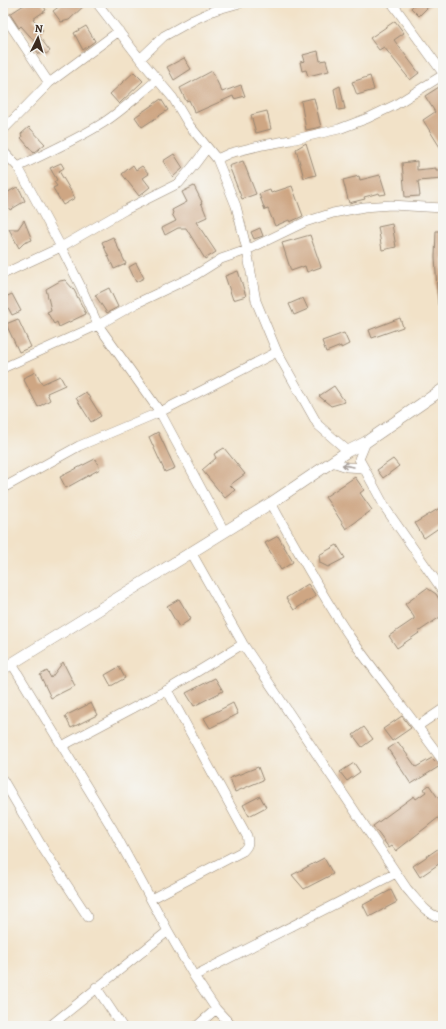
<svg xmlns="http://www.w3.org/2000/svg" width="446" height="1029" font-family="Alegreya,serif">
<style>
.building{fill:#cea683}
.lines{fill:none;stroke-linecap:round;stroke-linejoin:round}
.minor-casing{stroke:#968673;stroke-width:10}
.major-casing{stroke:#968673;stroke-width:12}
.minor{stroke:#fff;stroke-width:9}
.major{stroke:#fff;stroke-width:11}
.oneway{stroke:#a79f9a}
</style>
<rect width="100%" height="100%" fill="#f6f6f2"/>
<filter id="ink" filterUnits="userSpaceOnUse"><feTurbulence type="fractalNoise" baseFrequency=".025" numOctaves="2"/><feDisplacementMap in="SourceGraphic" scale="8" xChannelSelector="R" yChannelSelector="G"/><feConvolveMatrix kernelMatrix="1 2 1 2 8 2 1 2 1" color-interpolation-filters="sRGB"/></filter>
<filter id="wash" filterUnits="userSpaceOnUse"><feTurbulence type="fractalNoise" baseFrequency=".012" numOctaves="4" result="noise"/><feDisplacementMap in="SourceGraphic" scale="16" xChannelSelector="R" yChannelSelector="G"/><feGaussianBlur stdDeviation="0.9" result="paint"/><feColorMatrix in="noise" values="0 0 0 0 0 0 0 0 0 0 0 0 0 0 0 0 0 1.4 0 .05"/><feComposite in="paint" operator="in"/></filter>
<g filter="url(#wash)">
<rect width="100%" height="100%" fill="#f2e2c8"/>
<g id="blocks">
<!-- building -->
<path class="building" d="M27,3H42L46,10L33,19L43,30L38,35L50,51L46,54L43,51L39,54L34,47L37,44L21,26L19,28L10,14Z
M64,3H87L69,20L61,22L53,11Z
M416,3H432L419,16L411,8Z
M395,21L404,33L394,40L419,73L410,80L384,47L379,50L370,38Z
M86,26L95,41L83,50L74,33Z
M318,51L320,61L326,60L329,71L308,76L306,70L302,71L300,62L305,61L303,55Z
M184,58L191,69L174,80L167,67Z
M212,71L222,92L241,85L245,96L234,99L233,96L195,113L189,100L186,101L180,88Z
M134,72L143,81L119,104L110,94Z
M370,76L374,90L357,95L352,82Z
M340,86L345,109L338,110L334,89Z
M439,87L443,93V152L423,120L435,112L425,96Z
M314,98L321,127L306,130L301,101Z
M161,99L168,110L142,127L135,117Z
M267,111L271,129L256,133L251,115Z
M29,127L45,144L34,153L21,138L22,137L21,134Z
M306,143L316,175L304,178L296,149Z
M174,154L183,168L173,177L163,161Z
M243,161L256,194L242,199L229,166Z
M417,161V170L436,168V170H443V179L418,181L420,196L405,197L402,163Z
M61,163L64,168L59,171L75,198L63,205L53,188L57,186L54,182L57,180L50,168Z
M133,165L136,170L142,166L149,174L143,178L150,187L139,196L122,174Z
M380,175L386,194L380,195L379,193L364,197L365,199L349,203L343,180L359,176L360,180Z
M194,186L202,202H201L207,217L196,222L216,252L205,259L186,228H178L165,235L162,228L176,221L172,214L173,213L172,210L187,202L182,192Z
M292,186L303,216L290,222L289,220L275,226L268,209L265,210L259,194L270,190L271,193Z
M17,187L19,190H20L25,201L10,210L3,199V195Z
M24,220L32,240L24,243L19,248L9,229H18Z
M392,224L396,247L382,250L378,227Z
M260,228L263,236L254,239L251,232Z
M436,231H443V305H438L435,257Z
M310,235L321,267L307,272L305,266L291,271L282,243Z
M113,237L126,264L114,269L102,242Z
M136,263L144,278L136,282L129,267Z
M238,271L246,296L233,300L225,276Z
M65,280L74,290L86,314L59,327L57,322L54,324L47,312L51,310L46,289L60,281Z
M109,288L118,307L107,313L95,295Z
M12,294L21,311L12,315L3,298Z
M303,298L308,309L294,315L289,304Z
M400,318L403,327L372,338L369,330Z
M18,319L31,347L19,352L6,324Z
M344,333L349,344L341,348V346L326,352L322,341Z
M36,372L42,384L60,376L65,385L47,393L50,400L38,407L23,378Z
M334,386L345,402L331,406L319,396Z
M86,392L101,416L91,422L76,398Z
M158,432L175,468L165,472L149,437Z
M224,448L245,474L230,485L235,490L225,498L202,470L216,458L214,454Z
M95,459L100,469L66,488L60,477Z
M393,459L399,466L383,478L377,470Z
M355,477L364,490L360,493L372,510L346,529L334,510L325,497Z
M443,506V525L424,538L415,523Z
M278,536L293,562L281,570L265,543Z
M337,545L345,558L328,567L320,563L319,555Z
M308,584L316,596L294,610L286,598Z
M427,588L436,594L443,606V615L418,632L419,633L397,648L389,636L414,619V617L405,604Z
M179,599L191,619L179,627L167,606Z
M63,662L75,686L51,698L40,675L47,671L51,678Z
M119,667L125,678L111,686L105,675Z
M215,678L223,691L194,706L186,693Z
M91,703L97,715L71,728L65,716Z
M233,703L238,714L210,728L204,718Z
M402,716L411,728L392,741L383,729Z
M364,727L373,739L362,747L353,735Z
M398,742L416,767L432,758L440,766L411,784L388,749Z
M354,763L360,772L347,781L340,772Z
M258,767L263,780L235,792L230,778Z
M429,785L443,805V814L396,851L392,846L389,848L373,826L414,796L416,799L426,792L424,789Z
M260,796L266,807L249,816L243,805Z
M439,848L443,853V861L420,877L413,866Z
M324,858L333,874L304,889L292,875Z
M391,890L397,902L369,917L363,905Z"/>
</g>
</g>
<g filter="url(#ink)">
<use href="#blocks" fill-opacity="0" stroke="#968673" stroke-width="1"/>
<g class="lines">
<defs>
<path id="minor" d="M97,3L140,59L173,98L189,125L217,159
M392,3L443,73
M3,14L49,83
M140,59L164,36L193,20L215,10L240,3
M3,130L49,83L119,31
M3,151L18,167L61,247L81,287L98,325L160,412L224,531
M18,167C46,153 76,140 103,123C123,110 140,94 158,79
M3,274L61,247L125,210L179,183L195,164L207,148
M3,368L98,325L137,303L194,276L221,259L247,250L305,222L333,213L364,207L391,205L443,208
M366,442L359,459L364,468L386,509L443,591
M348,451L318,425L277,352L256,301L247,250L236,206L217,159L230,153L263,145L291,140L339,129L368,118L395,105L443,75
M332,462L347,467L364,468
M3,488L79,446L160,412L277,352
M271,503C296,548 321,594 350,637C380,679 413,719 443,761
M191,552L243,644L407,889C418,901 427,916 443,918
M12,664L112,828L168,931L194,976L216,1009L232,1026
M418,726L443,709
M62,746L167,690L243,644
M3,780L44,850L88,917
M151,899L243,851C248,846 249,843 247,836L167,690
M194,976L396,873
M96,987L122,1026
M50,1026L168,931
M197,1026L216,1009"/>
<path id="major" d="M3,669L271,503L348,451L366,442L443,389"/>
</defs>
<!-- minor casing -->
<use href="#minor" class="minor-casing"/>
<!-- major casing -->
<use href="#major" class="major-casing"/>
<!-- minor -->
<use href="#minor" class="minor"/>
<!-- major -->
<use href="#major" class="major"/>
</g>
<!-- one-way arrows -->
<defs><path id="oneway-shaft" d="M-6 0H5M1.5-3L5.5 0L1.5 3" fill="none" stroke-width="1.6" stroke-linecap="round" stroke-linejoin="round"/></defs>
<use class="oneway" href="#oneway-shaft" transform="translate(348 466) rotate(-170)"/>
</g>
<!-- margin -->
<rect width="446" height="1029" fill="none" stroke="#f6f6f2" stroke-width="16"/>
<!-- north arrow -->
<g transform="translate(38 38) rotate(5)" stroke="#f6f6f2" stroke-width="3" paint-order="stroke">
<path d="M0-3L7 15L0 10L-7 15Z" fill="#3b2a1e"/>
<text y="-6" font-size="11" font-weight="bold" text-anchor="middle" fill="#3b2a1e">N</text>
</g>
</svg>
